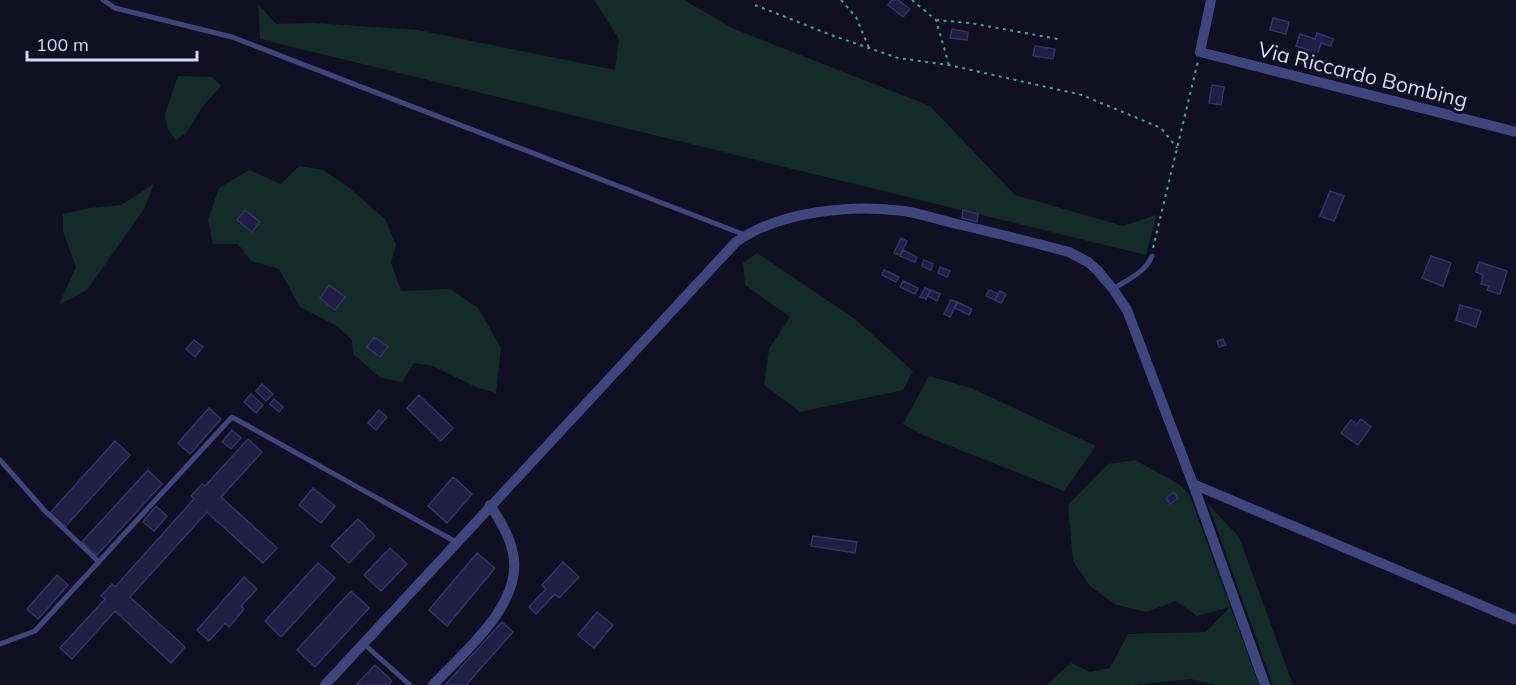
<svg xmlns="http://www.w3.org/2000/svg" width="1516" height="685" font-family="Mulish,sans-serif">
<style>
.green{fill:#142c27}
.building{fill:#201e42;stroke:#35326c;stroke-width:1.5}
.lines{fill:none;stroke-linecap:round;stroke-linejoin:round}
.path{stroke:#39ab93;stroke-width:2;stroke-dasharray:3 4.5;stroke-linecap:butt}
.lane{stroke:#3f467d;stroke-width:5}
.street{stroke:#3f467d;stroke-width:10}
.labels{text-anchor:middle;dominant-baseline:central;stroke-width:6;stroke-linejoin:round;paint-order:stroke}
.street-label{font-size:21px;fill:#d5d7fb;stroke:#101022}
</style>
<rect width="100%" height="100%" fill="#101022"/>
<!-- green -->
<path class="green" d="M594,0H684L734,29L930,106L1015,195L1123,226L1156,215L1146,255L260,39L258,4L276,24L314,23L418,30L615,70L619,39Z
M178,76L212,77L221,86L203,106L186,133L176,140L167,128L165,114Z
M299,166L323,170L347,186L385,219L396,245L391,262L401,291L450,289L478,308L501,348L496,393L476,387L433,366L414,363L402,382L381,378L353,354L352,340L337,326L300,307L279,269L251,261L238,244H213L208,220L219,188L249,170L281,184Z
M154,184L144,209L87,290L59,305L76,267L63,231V214L90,208L121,205Z
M757,253L855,319L913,371L903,390L800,412L764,385L769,349L790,317L745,285L743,263Z
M929,376L971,388L1096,446L1064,491L925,436L903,424Z
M1135,460L1179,484L1189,494L1259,685H1216L1190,679L1132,685H1046L1071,663L1090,672L1110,668L1128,634L1206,632L1230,607L1197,616L1176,601L1146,612L1114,604L1090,586L1073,561L1068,505L1108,464Z
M1208,504L1239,537L1293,685H1273Z"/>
<!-- building -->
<path class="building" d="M892,0H898L910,9L903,17L888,5Z
M1273,18L1289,22L1286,34L1270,30Z
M952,29L968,32L967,40L950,38Z
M1317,33L1333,39L1331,46L1321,43L1318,53L1296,46L1300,34L1315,39Z
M1035,46L1055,49L1053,59L1033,56Z
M1212,85L1224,87L1221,105L1209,103Z
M1330,191L1344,196L1334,221L1320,216Z
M245,210L260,222L252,232L237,220Z
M963,210L978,214L977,222L962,218Z
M901,238L907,241L900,255L894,253Z
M903,250L917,257L915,262L900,256Z
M1431,256L1451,263L1443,286L1422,278Z
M924,260L933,264L931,270L922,266Z
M1479,262L1507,271L1500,294L1487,290L1489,286L1481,284L1483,275L1476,272Z
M940,267L950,271L947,277L938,273Z
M884,270L899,277L896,282L882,275Z
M903,281L918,288L915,294L900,287Z
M329,285L345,297L335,310L320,298Z
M925,288L930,290L926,299L920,297Z
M931,290L940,294L937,301L928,296Z
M989,290L998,294L995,300L986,296Z
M1000,291L1006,294L1001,303L995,300Z
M951,300L957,302L950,317L944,314Z
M957,302L972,309L969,315L955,308Z
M1460,305L1481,311L1476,327L1456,320Z
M374,337L388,347L380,357L367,347Z
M1223,339L1226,345L1219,347L1217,341Z
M194,340L203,347L195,357L186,349Z
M262,384L273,394L266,401L256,391Z
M251,394L263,405L256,413L244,402Z
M419,395L453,428L441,441L407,408Z
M274,399L283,407L279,412L270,404Z
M209,408L221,419L190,454L178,443Z
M379,410L387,417L376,430L368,423Z
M1361,419L1371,427L1358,445L1341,433L1351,420L1357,424Z
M232,430L241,438L231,449L222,442Z
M248,439L262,452L221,497L277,548L263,563L207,512L130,597L185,647L171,663L115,611L72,659L60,648L105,599L101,596L112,584L115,587L194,499L191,496L202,484L205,486Z
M115,441L130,455L65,527L50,513Z
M148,470L162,484L97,555L82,542Z
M453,477L472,494L447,523L428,506Z
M313,488L335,506L321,523L299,505Z
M1174,492L1178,498L1170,504L1166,498Z
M156,506L167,516L154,531L143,522Z
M358,519L375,536L349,563L331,546Z
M813,536L857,542L855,553L811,546Z
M390,548L407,564L381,591L364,575Z
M477,553L495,568L447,626L429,610Z
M563,562L579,577L559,598L555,594L536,614L529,607L546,589L542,585Z
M318,563L335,578L281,637L265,621Z
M57,575L68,585L38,619L27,609Z
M244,577L257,589L241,606L244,609L229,627L225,623L209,641L197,630Z
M351,591L369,608L315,667L297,650Z
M597,612L613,625L594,648L578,635Z
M502,622L513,632L466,685H445Z
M375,665L392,681L388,685H356Z"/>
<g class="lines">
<!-- path -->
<path class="path" d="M841,0L856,17L869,48
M912,0L936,20L949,65
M755,5L831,35L898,58L949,65L1082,95L1161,128L1177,148
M936,20L970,23L1058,39
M1153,248L1198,61"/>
<!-- lane -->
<path class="lane" d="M103,0L115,8L232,37L745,235
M1113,289C1127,280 1146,272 1152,256
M0,460L44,510L99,562
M0,644L35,631L232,417L456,542
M364,644L410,685"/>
<!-- street -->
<path class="street" d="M1211,0L1200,52L1516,132
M1193,484L1516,620
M325,685L736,242C779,211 853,204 904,211C922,214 940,220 957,224C995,233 1032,242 1069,252L1088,262L1097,270L1113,289L1127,310L1193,484L1265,685
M433,685C463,653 519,607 514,560C512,540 501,522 490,505"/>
</g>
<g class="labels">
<!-- street labels -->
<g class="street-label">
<text transform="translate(1363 74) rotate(14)">Via Riccardo Bombing</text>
</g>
</g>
<!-- scale -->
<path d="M27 51v9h170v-9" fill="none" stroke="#d5d7fb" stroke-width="3"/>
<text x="36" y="51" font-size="18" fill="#d5d7fb" stroke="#101022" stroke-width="4.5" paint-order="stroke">100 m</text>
</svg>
